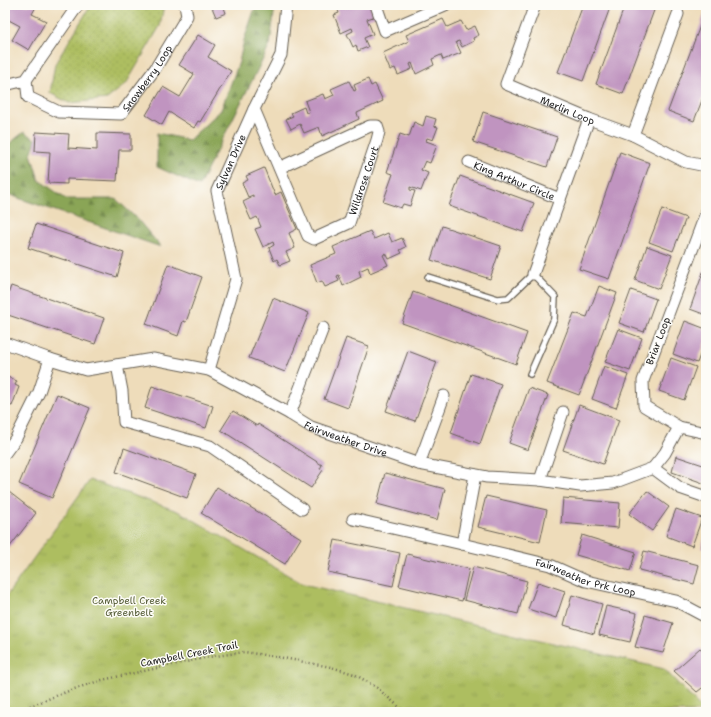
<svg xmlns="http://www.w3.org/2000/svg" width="711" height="717" font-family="'Shantell Sans',sans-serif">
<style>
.grass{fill:url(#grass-dots);stroke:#646d3e}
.forest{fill:url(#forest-firs);stroke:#53603a}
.park{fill:url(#park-tufts);stroke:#646d3e}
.building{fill:#c094c0}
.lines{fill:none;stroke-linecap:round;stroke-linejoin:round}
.service-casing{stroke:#665f53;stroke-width:8}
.minor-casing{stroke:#665f53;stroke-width:13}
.path{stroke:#665f53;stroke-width:2.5;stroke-dasharray:1 3;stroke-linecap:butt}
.service{stroke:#fff;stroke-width:5.5}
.minor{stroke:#fff;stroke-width:11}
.labels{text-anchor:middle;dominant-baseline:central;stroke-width:3;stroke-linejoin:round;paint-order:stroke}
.street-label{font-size:10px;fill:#1c1c1c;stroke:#fdfcf7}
.park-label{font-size:10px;fill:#565d38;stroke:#fdfcf7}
</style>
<defs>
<pattern id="grass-dots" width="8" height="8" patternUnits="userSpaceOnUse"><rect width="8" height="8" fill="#adbe61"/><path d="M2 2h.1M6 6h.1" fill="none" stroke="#94a354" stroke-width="1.8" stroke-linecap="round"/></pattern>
<pattern id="forest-firs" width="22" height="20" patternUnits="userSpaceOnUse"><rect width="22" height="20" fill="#8aa557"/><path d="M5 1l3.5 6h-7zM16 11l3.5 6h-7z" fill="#708647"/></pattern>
<pattern id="park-tufts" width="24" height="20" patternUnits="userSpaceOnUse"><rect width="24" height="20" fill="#adbe61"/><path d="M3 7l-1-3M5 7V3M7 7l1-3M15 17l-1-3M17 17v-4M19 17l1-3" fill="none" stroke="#94a354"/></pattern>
</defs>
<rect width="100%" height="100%" fill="#fdfcf7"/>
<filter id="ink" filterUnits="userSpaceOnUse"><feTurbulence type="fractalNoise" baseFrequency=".025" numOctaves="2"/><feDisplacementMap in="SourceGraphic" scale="8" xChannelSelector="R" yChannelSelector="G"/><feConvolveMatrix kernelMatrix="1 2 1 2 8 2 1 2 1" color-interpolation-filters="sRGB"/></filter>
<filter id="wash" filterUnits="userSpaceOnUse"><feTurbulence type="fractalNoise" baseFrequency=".012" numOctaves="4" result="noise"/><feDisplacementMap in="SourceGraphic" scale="16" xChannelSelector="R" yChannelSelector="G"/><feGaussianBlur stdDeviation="0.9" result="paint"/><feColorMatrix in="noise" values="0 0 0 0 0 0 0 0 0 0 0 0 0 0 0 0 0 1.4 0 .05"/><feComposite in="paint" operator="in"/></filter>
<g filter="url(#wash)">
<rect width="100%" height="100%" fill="#eedcba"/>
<!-- grass -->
<path class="grass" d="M91,5H164L160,26L126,84L107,99L69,103L50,93L55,64Z"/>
<!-- forest -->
<path class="forest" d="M256,5H275L270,45L199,186L157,167V133L189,140L221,110L239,62L244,40Z
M24,132L36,140L31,154L39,180L66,199H116L138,220L161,247L21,199L5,193V147Z"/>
<!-- park -->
<path class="park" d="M90,480L180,512L303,584L664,669L705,712H5V598Z"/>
<g id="blocks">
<!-- building -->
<path class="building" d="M5,5H37L32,14L46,21L29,50L12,40L20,26L5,18Z
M211,5H223L226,13L216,17Z
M336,5H371L376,16L367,19L373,34L364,38L368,47L358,51L356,45L353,47L347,34L353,31L352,28L341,33L334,15L339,13Z
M583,5H611L583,81L558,72Z
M625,5H656L623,94L596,84Z
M706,10V90L694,121L668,111Z
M443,19L447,27L461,21L466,30L475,26L479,35L473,38L474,41L462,47L459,41L456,42L461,53L443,60L441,55L432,59L434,65L416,74L412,63L410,64L412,69L398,75L395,68L390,70L383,53L409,41L406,35Z
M198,35L215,45L208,57L231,71L200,122L198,121L194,128L169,112L162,125L146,115L163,87L180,97L194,74L179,65Z
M368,79L371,86L375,84L383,101L357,113L359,119L322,136L319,127L304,133L300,124L291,129L286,119L293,116L291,113L304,107L306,113L309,112L305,101L323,94L325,99L334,95L331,89L349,81L354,91L356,90L354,85Z
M483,112L557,137L547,167L473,142Z
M426,116L436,119L434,126L438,127L433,140L427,138L426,141L437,145L430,163L425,161L421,170L428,173L421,191L410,187V190L415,191L410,206L403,204L401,208L383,202L393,174L387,172L400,134L409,137L414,122L423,126Z
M36,132L69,134L68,148L97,150V133L131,134V150H119L117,181L67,179V184L48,183L50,152L35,151Z
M620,152L650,163L609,279L579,269Z
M264,168L275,195L281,192L297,229L289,233L295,248L286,252L290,261L280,265L277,259L274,261L269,248L274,245L273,242L263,247L255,229L261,227L257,217L251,220L243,202L253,197V195L248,197L242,183L248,180L246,176Z
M460,176L534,203L523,232L449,206Z
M662,209L686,218L673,251L649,242Z
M36,224L124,253L117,277L28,248Z
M442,226L501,246L490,279L431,260Z
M370,231L374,239L388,233L392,242L402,238L406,247L400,250L402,253L389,259L386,253L383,255L388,265L370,273L368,267L359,271L361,277L343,286L339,275L337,276L339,281L325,287L322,281L317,283L310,265L336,254L333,247Z
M647,246L672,255L659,289L635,280Z
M168,264L202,277L186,322L183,321L178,336L146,324Z
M706,264V315L690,309Z
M11,286L104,318L95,344L5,314L7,310L5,309V303Z
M599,286L617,293L579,395L547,383L574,313L587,317Z
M631,290L656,299L644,332L619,323Z
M413,292L527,333L516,364L402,323Z
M273,298L309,313L285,372L249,358Z
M685,321L706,329V339L697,363L673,354Z
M618,329L642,338L630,371L605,362Z
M346,338L369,346L348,408L324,399Z
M408,351L437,362L415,421L386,411Z
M671,358L696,367L684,400L659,391Z
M604,366L628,375L616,408L592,399Z
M471,374L501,384L480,444L451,433Z
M5,376L17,381L15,385L19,387L12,406L5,404Z
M152,386L213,406L206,428L145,408Z
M529,388L548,395L528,450L509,443Z
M57,394L90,408L52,498L19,484Z
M579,405L619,420L603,464L563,450Z
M233,411L257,426L258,424L322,465L320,469L323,470L311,488L221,430Z
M124,448L196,474L187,498L116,472Z
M676,456L706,466V484L672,472Z
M385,473L445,489L437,520L377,504Z
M217,487L301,538L285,564L201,513Z
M647,491L669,507L652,531L629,514Z
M9,492L36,513L5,553V497Z
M486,496L547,510L540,542L478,527Z
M563,498L620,503L618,528L561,523Z
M676,509L702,518L692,546L666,536Z
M582,535L636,552L630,571L576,555Z
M706,535V550L701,548Z
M335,540L400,553L393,586L328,572Z
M644,551L699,565L694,584L639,570Z
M407,554L469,569L462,601L399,586Z
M473,567L527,581L518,614L464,600Z
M538,582L565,591L556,618L528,609Z
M572,595L602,604L594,634L564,625Z
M606,606L637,613L630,642L599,635Z
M645,615L673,623L663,653L635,647Z
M700,648L706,653V685L697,692L674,671Z"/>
</g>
</g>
<g filter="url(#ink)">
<use href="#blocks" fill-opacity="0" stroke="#665f53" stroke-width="1"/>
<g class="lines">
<defs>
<path id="service" d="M428,277L498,299L508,298L533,274L555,297L554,319L530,374"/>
<g id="minor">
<path d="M376,5L385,31L445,5"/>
<path id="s1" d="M535,5L506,84L589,119L633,135L686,162L706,166"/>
<path id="s2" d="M26,80L28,97L59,112L121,114L155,69L187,16L185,5"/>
<path d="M5,85L26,80L78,5"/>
<path id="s3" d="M254,109L308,236L314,239L349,223L377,140L379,132L377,126H370L279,168"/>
<path d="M633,135L678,14"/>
<path id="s4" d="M469,162L560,199"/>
<path d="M706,213L643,381L644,406L679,427L706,433"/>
<path d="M533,274L589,119"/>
<path id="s5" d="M5,343L50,359L86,370L153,359L209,370L290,414L311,427L419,464L487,477L540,480L580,486L613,483L653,468L665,453L679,427"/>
<path d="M117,365L122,391L124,422L210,446L302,509"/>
<path id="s6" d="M209,370L236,279L217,191L254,109L281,55L286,5"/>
<path d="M290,414L323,328"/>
<path d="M5,453L16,438L39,392L50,359"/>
<path d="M419,464L444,396"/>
<path d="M653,468L680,488L706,497"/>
<path d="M540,480L563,412"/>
<path id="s7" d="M353,519L462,544L550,565L586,581L676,601L706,617"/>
<path d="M462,544L475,475"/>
</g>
</defs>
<!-- service casing -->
<use href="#service" class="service-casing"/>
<!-- minor casing -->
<use href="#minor" class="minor-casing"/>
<!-- path -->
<path class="path" d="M15,712L71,690L102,680L209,657L244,652L278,657L331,667L354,674L376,687L405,712"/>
<!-- service -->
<use href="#service" class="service"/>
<!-- minor -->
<use href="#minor" class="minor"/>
</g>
</g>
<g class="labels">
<!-- street labels -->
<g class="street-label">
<text stroke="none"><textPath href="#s2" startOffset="158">Snowberry Loop</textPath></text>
<text stroke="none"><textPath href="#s1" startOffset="151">Merlin Loop</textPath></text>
<text stroke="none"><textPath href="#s6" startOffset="217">Sylvan Drive</textPath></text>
<text stroke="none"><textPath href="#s3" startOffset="228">Wildrose Court</textPath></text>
<text stroke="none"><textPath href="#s4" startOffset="49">King Arthur Circle</textPath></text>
<text transform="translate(658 341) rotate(-69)">Briar Loop</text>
<text stroke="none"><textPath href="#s5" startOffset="364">Fairweather Drive</textPath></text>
<text stroke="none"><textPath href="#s7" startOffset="240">Fairweather Prk Loop</textPath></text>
<text transform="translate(189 654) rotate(-11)">Campbell Creek Trail</text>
</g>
<!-- park labels -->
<g class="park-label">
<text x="129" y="600">Campbell Creek<tspan x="129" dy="12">Greenbelt</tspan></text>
</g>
</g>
<!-- margin -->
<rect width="711" height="717" fill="none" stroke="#fdfcf7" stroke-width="20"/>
</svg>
